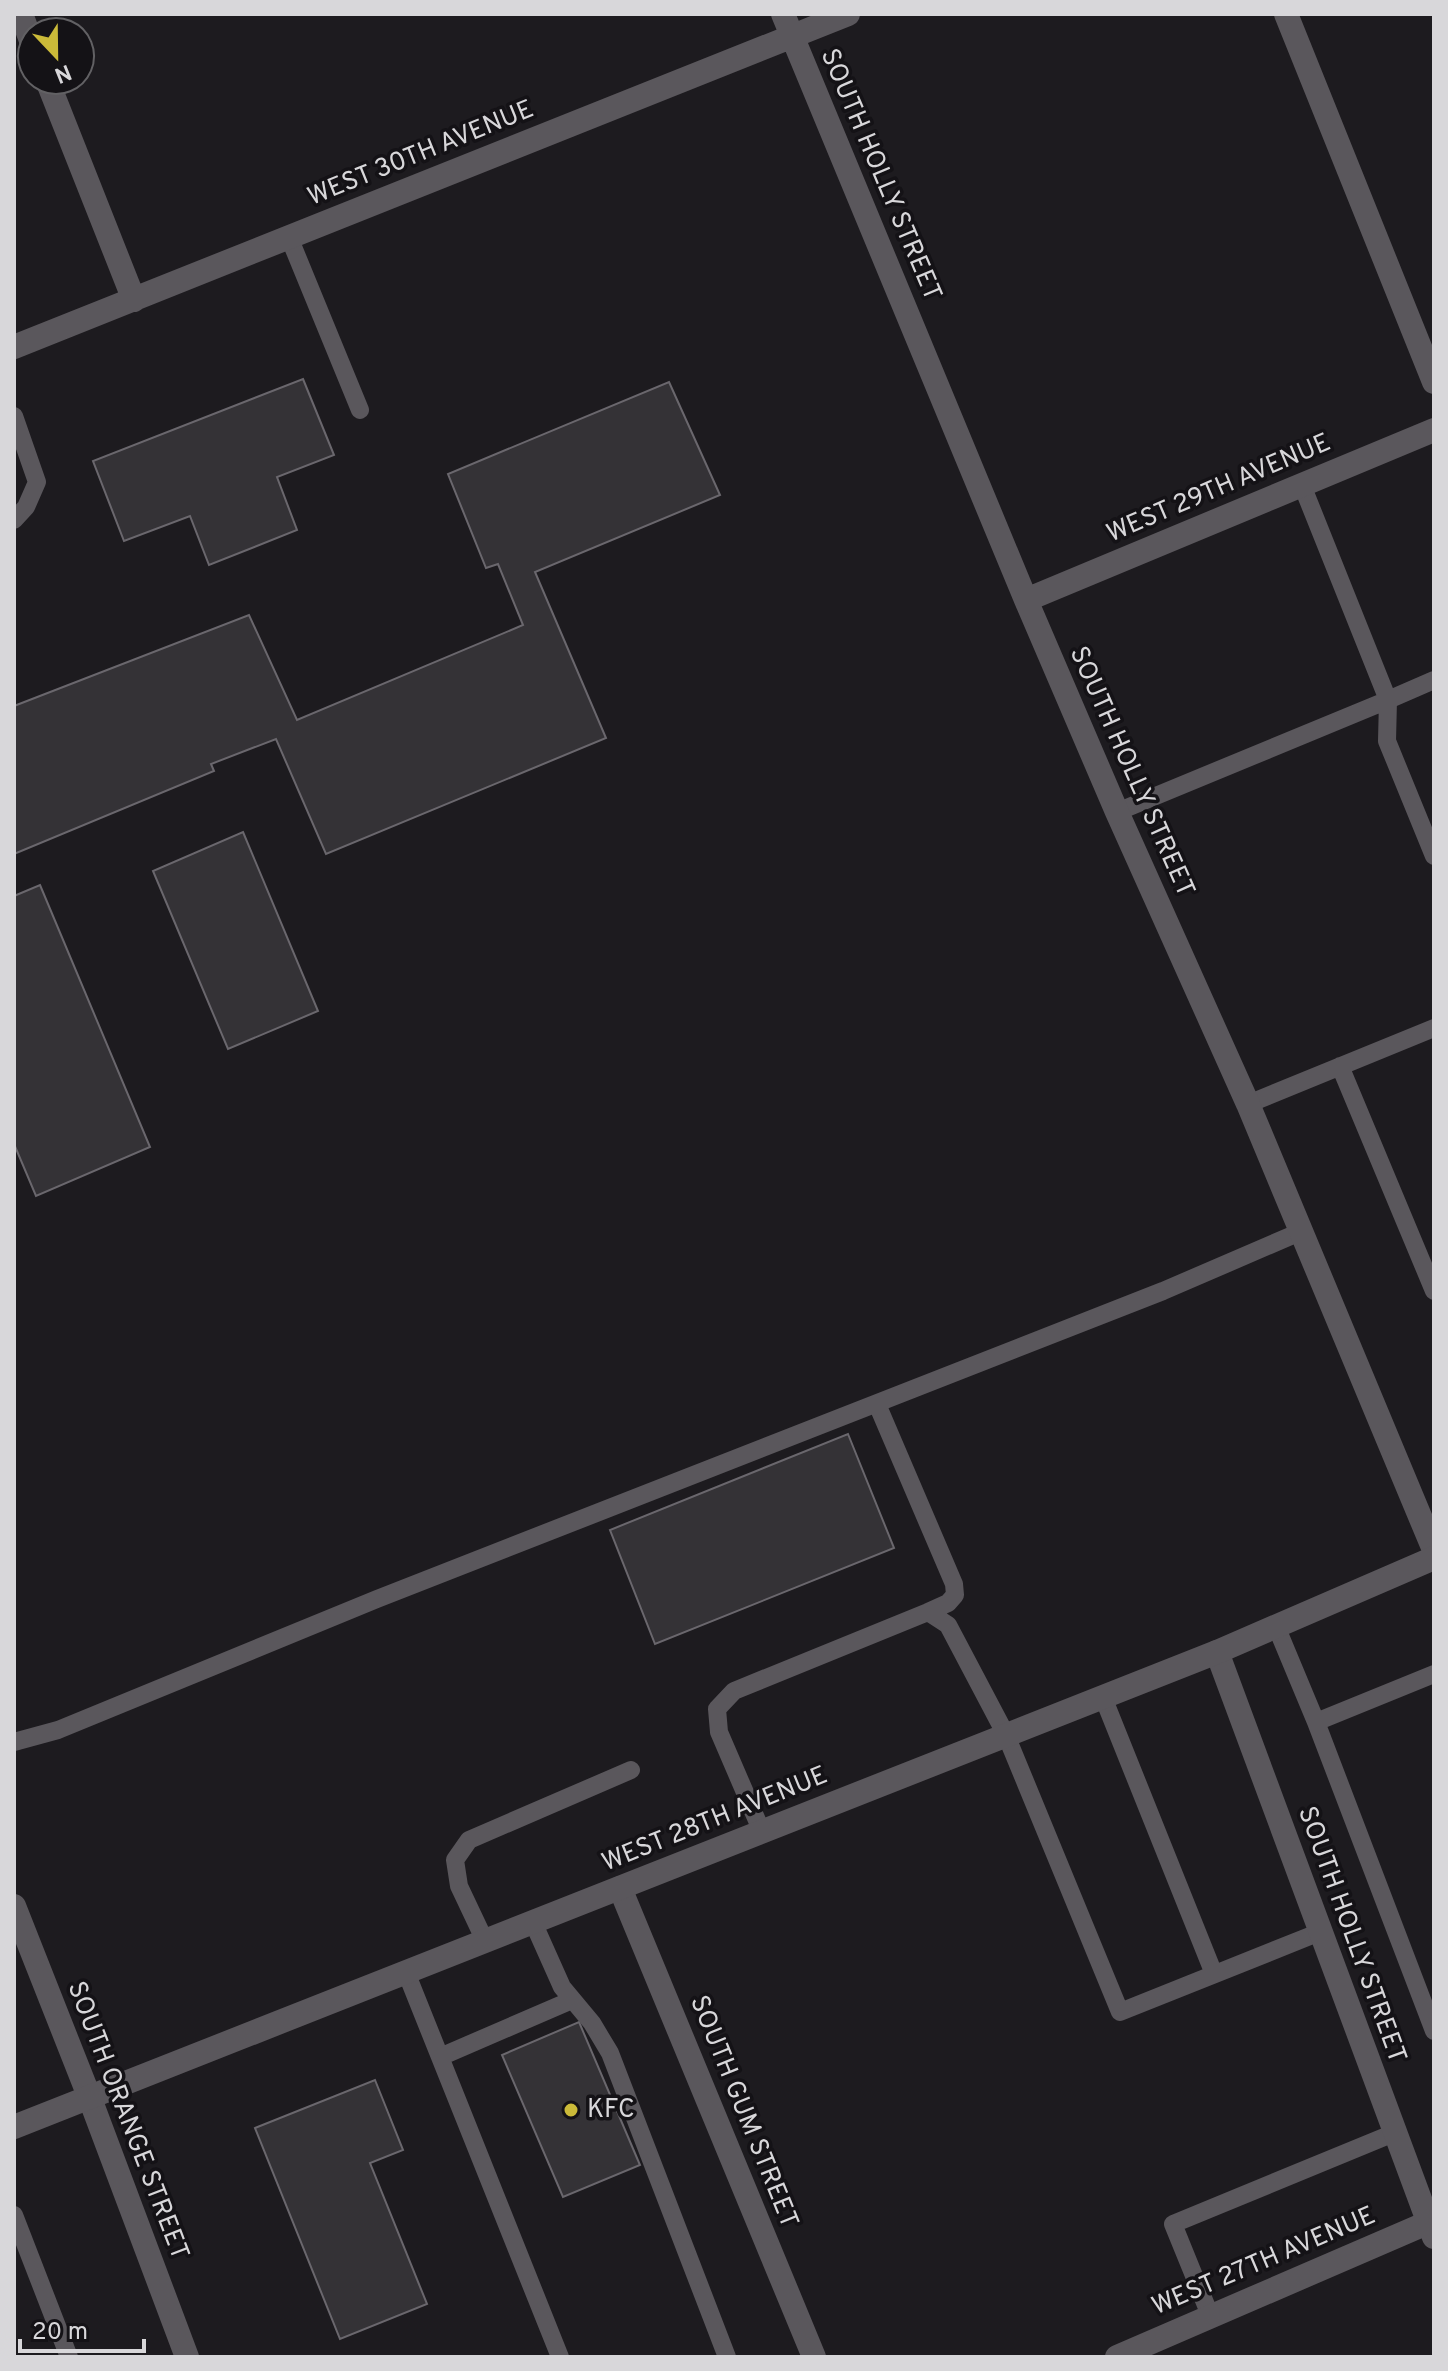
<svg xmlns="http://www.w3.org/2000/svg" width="1448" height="2371" font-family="Overpass,sans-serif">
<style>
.building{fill:#343236;stroke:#6a676d;stroke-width:2}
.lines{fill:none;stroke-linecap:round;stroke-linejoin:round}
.service{stroke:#5a575c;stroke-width:18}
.minor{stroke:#5a575c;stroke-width:24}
.tertiary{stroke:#5a575c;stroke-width:24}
.secondary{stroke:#5a575c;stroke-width:24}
.poi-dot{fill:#cbba39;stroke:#141216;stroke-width:3}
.labels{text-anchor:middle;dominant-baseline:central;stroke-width:7;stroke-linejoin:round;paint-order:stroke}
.street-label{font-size:26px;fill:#d8d7da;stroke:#141216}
.poi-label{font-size:26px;fill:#d8d7da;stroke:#141216;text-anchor:start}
</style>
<rect width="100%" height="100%" fill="#1d1b1f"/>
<!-- building -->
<path class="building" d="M303,379L334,455L277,477L297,530L209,565L190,516L124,541L93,461Z
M669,382L720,495L535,572L606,738L326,854L276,739L211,764L214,771L14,854V706L249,615L297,720L523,625L498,564L486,568L448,474Z
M243,832L318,1011L228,1049L153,871Z
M40,885L150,1147L36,1196L14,1144V896Z
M848,1434L894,1548L655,1644L610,1530Z
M579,2022L640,2165L563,2197L502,2055Z
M375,2080L403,2150L370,2163L427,2304L340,2339L255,2128Z"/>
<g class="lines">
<!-- service -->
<path class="service" d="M289,237L360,410
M14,416L37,482L26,507L14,520
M1434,680L1388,700L1387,741L1434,856
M1117,812L1388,700L1302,485
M1340,1066L1434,1291
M1248,1104L1434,1028
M877,1404L954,1584L955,1595L948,1603L928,1612
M1276,1626L1316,1722L1434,2031
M1103,1697L1214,1974
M1316,1722L1434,1674
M14,1742L58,1730L377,1599L1163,1291L1300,1232
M762,1832L719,1732L717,1709L734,1691L928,1612L948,1625L1006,1735L1120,2012L1320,1932
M533,1922L562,1987L592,2023L610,2053L727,2357
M485,1941L459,1886L455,1860L469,1840L631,1770
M406,1972L560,2357
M440,2057L572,2000
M14,2215L69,2357
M1210,2315L1173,2224L1394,2133"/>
<!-- minor -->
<path class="minor" d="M21,14L32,43
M783,14L1026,600L1117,812L1248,1104L1434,1550
M47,80L134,300
M14,347L848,14
M1026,600L1434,430
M1217,1652L1434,2237
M620,1888L814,2357
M14,1906L89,2096L187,2357
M1117,2357L1434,2220"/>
<!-- tertiary -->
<path class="tertiary" d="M1286,14L1434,382"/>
<!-- secondary -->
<path class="secondary" d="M14,2127L1217,1652L1434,1558"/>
</g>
<!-- markers -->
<circle class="poi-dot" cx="571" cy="2110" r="8"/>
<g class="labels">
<!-- street labels -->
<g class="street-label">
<text transform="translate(421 154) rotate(-22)">WEST 30TH AVENUE</text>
<text transform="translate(880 175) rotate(67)">SOUTH HOLLY STREET</text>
<text transform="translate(1219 489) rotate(-23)">WEST 29TH AVENUE</text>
<text transform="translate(1131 772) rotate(66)">SOUTH HOLLY STREET</text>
<text transform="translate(715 1820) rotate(-22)">WEST 28TH AVENUE</text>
<text transform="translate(1351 1935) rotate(70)">SOUTH HOLLY STREET</text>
<text transform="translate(743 2112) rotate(68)">SOUTH GUM STREET</text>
<text transform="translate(127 2121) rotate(69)">SOUTH ORANGE STREET</text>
<text transform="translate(1264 2262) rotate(-23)">WEST 27TH AVENUE</text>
</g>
<!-- poi labels -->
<g class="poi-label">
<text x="587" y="2110">KFC</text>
</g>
</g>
<!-- border -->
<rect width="1448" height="2371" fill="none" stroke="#d8d7da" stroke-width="32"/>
<!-- north arrow -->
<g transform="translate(56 56) rotate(158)"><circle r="38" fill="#141216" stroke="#626164" stroke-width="2"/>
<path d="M0-6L14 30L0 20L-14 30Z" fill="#cbba39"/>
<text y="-12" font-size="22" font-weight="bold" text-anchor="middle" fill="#d8d7da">N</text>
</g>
<!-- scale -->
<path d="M20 2339v12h124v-12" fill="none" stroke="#d8d7da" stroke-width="4"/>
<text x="32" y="2339" font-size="24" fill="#d8d7da" stroke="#141216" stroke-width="6" paint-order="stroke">20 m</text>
</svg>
